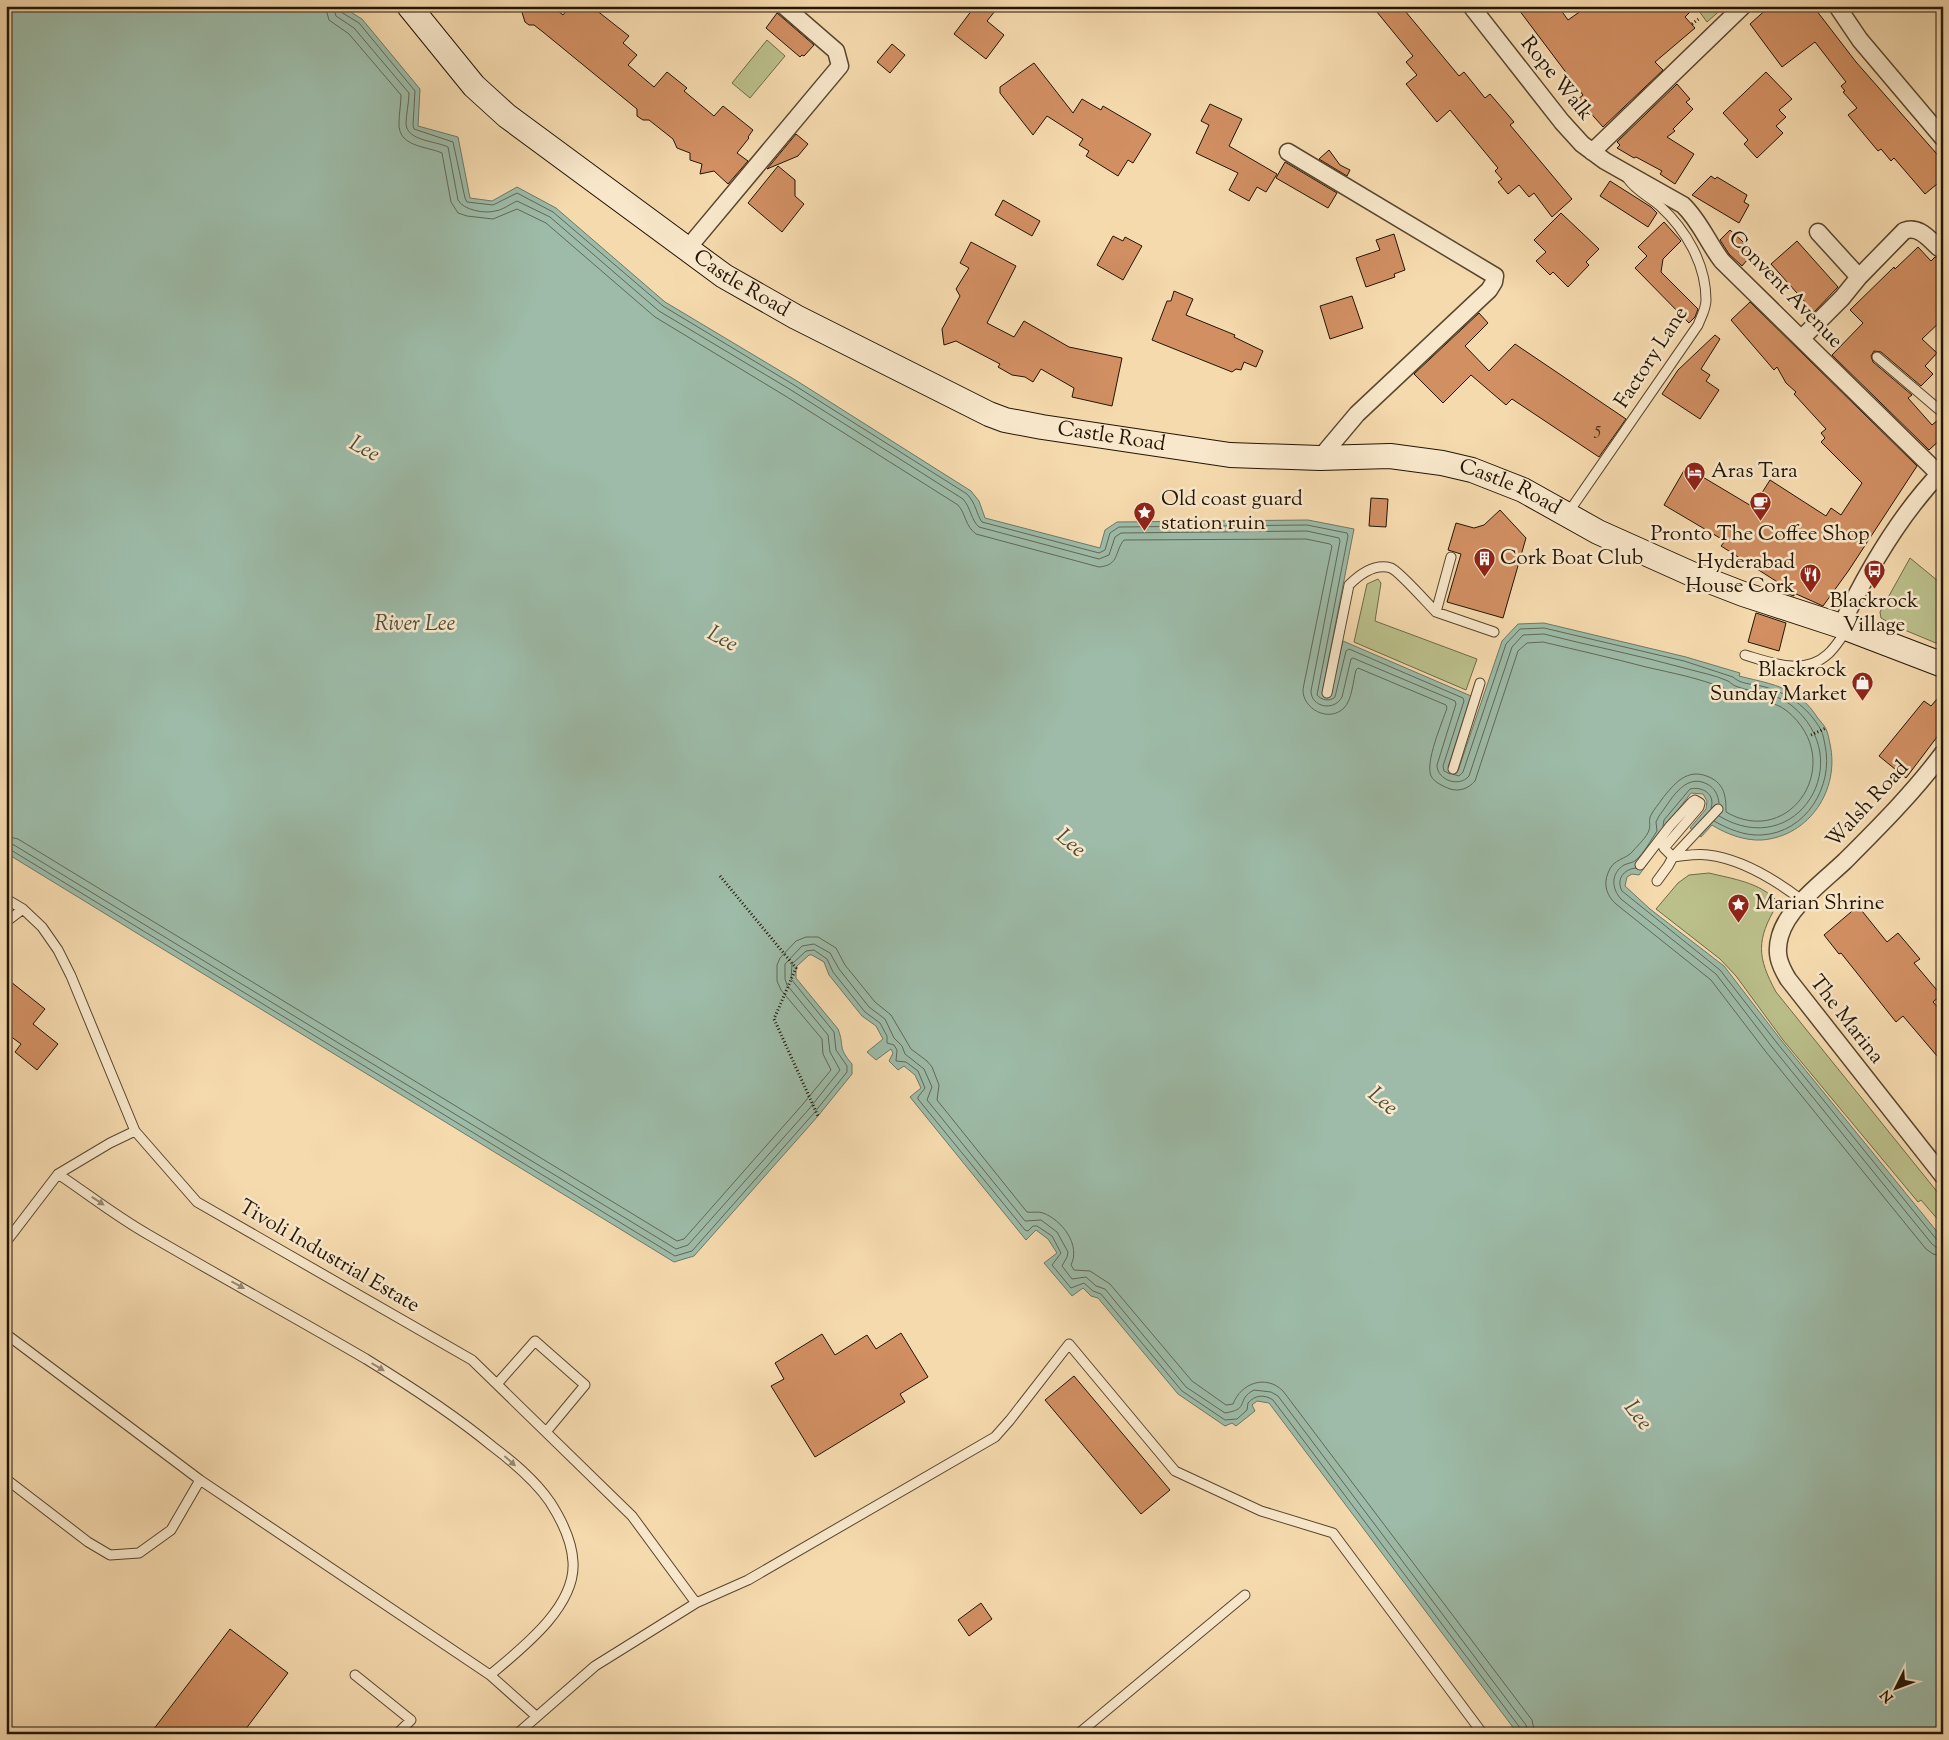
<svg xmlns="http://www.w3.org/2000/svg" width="1949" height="1740" font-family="'Sorts Mill Goudy',serif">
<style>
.green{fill:#bbc08b;stroke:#6f6a48}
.water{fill:#9dbba8;stroke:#6c7966}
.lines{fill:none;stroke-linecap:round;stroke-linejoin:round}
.shore{stroke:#606856;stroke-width:1}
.building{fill:#d18f62;stroke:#231504}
.service-casing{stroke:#58462e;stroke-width:11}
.minor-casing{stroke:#58462e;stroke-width:19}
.secondary-casing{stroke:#231504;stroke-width:26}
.path{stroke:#231504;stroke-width:3;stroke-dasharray:1 2.5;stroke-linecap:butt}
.service{stroke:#f8e7ca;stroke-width:9}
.minor{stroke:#f8e7ca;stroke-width:16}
.secondary{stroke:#f8e7ca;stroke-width:24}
.oneway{fill:#988871}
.labels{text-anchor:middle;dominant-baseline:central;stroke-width:5;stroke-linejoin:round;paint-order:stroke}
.number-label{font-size:19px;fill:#4e341c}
.street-label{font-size:21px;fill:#231504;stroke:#f8e7ca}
.poi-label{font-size:21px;fill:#231504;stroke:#f8e7ca;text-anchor:start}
.water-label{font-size:22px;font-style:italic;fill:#4e4f3d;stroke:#f8e7ca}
</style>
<rect width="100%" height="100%" fill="#f5daae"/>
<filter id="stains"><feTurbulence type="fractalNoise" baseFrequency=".004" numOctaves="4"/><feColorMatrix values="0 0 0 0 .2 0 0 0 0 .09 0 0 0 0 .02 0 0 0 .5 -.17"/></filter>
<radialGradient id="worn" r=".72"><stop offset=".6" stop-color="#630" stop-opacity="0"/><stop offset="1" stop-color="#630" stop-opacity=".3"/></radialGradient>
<!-- green -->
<path class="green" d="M1697,6H1725L1707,22L1696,7Z
M767,40L785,56L750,98L732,83Z
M1910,558L1938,581L1943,575V646L1895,626L1881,618L1880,612Z
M1378,579L1381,583L1375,621L1477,659L1466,690L1354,642L1367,584Z
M1709,873C1733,879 1759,882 1777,901V905C1756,940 1757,957 1776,992L1943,1199V1232L1937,1225L1940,1222L1921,1200L1918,1202L1783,1040L1736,976L1720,959L1656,909L1678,883L1689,875Z"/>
<!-- water -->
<path class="water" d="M6,6H341L362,19L420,89L418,126L458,137L470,198L492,201L517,187L556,208L665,302L797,381L971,491L979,501L985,518L1100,548L1105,530L1117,522L1308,520L1354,529L1322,693L1330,695L1343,641L1471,696L1448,767L1458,771L1502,641L1518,624L1544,623L1686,657L1740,673L1739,676C1758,681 1779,684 1796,695C1804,700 1812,709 1817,717C1820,721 1824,725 1826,729C1828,733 1829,739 1830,744C1840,789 1810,836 1762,840C1745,841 1726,834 1712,825L1701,837L1690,828L1706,809L1707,801L1703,794L1691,793L1667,824L1673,829L1639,875L1632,874L1627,877L1625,886L1650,909L1724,966L1781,1040L1943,1239V1734H1518L1269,1403L1257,1401L1252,1405L1255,1411L1236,1426L1232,1423L1225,1426L1178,1394L1098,1298L1091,1296L1083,1288L1072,1296L1044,1263L1057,1253L1048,1239L1036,1230L1026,1240L910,1097L921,1088L915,1075L904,1066L898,1070L889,1061L893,1053L891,1049L876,1060L867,1052L883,1039L876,1026L862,1016L829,975L824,962L812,955H809L796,967V978L838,1029C845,1047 837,1047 852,1064V1074L818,1116L694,1256L674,1262L6,853Z"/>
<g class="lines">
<!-- shore -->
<path class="shore" d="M325,6L329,20L349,34L401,95C401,104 399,114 399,123C398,147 426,146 442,153L451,202L458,213L467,216L493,219L517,209L546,223L655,317L787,397L958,505C966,514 965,526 976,534L1099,567C1120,565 1114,552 1124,540L1306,539L1330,544L1332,546L1303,689C1302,709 1329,723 1344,708C1352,700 1353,681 1356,670L1358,668L1446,705L1447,708C1442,723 1425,762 1431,776C1435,783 1443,786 1450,789C1460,792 1469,788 1475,781L1518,651L1527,643L1543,642C1577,650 1612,658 1646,667C1672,673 1699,678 1723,688C1727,689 1729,692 1733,694C1751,700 1772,699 1787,711C1848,761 1791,850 1726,812C1726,797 1725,784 1709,777C1687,767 1674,784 1662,799C1659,804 1654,809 1651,815C1648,820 1651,825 1649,830C1647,837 1638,845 1633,851C1626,860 1613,858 1608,873C1603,885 1607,896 1616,904L1711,980L1766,1052L1926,1249L1933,1254L1943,1256
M333,6L336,16L354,28L409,93C409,103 406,114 406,124C407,141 436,141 448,147L458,200C463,210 485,214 495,211C503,210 510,204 517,201L550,217L659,311L791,390L963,499C971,508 971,520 979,527L1099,559L1109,555L1115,537L1121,533L1307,531L1339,538L1340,541L1311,691C1311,707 1334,712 1342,697L1351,659L1353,658L1455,701L1456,704L1437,765C1437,780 1459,788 1469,776L1512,647L1523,635L1544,634C1590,646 1638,655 1684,668C1698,672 1715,675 1728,681C1731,683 1734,686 1738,687C1755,693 1776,693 1791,705C1860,760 1797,863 1719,816
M339,6L341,12L359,23L415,91L413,125L414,129L453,142L465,198L467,202L493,205L517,193L553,212L663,306L794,385L967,494C977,505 976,514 982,522L1099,553L1105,550L1110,533L1119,527L1307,525L1347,533L1348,536L1317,695C1321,700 1330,702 1335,697L1346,651L1349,649L1463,698L1464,701L1443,766L1444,771L1450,774
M1452,774L1459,776L1463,772L1506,644L1520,629L1544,628L1684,661L1733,677C1740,684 1752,684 1761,686C1787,692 1808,707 1821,730C1823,734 1824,740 1825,745C1834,786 1806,833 1761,835C1745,836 1728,829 1714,821
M1719,803C1718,795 1715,788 1707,784C1684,772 1670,802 1659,816L1656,822L1657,831C1651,840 1644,853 1636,860C1633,863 1628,863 1624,865C1611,873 1611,888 1621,899L1716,974L1772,1047L1932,1244L1937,1248H1943
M1663,826L1664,820L1690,789C1702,786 1716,794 1711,808
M6,836L18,839L677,1241L684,1239L803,1104L831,1070L823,1054L822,1039L781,990L777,981V965L780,958L796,941L806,937H818L836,948L845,965L875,1002L891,1015L911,1049L927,1061L932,1067L939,1085L937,1100L1027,1212C1032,1213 1038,1211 1043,1213C1062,1220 1081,1245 1071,1265L1074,1270L1090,1271L1110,1284L1192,1381L1226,1405L1233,1404C1241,1383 1266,1374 1283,1391L1532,1720L1535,1734
M6,843L14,845L676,1249L688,1245L809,1109L840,1070L830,1052L828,1035L787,985L785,979V964L802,946L814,944L830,953L839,969L869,1007L885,1019L894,1038L902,1046L905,1054L924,1069L932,1087L927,1100L1025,1221L1041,1220L1057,1232L1068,1252L1067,1257L1062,1266L1072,1279L1086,1277L1096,1286L1105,1289L1186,1387L1225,1413C1251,1409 1235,1400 1254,1390L1271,1392L1278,1396L1526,1725L1528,1734
M6,849L11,850L675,1256L692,1251L814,1113L847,1072V1066L836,1050L834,1032L791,979L792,964L806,951L814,950L827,959L833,972L865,1012L880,1023L887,1036V1043L894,1045L897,1050L896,1061L906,1062L918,1071L925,1088L918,1097V1099L1025,1230L1028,1231L1033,1226H1037L1052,1236L1061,1253L1052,1265L1071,1288L1084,1283L1093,1291L1101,1294L1182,1391L1225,1420L1237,1419L1247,1410L1248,1403C1255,1395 1264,1394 1273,1400L1521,1729L1522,1734
M1636,868C1623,869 1616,880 1622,891L1720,970L1777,1043L1937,1240L1943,1242"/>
</g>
<!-- building -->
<path class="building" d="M520,6H552L563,15L570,6H591L629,36L623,43L637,55L628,65L654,87L667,72L687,88L684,91L714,116L723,106L753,130L748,137L749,138L737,153L748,161L728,184L714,171L700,174L702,164L690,160V153L677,148L673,139L649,120H643L637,116V109L543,32L534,25H529L525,22Z
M975,6H999L987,21L1004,35L986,59L954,34Z
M1372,6H1401L1459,76L1464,72L1485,98L1490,94L1514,122L1510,125L1572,199L1552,217L1534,193L1529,197L1519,185L1508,194L1498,182L1502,179L1495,171L1498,168L1450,110L1437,122L1406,84L1417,75L1406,62L1413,56Z
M1516,6H1558L1568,20L1588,6H1696L1685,17L1695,28L1655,62L1663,70L1603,127L1578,99L1583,95Z
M1770,6H1813L1856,62L1943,161V179L1925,194L1894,158L1891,161L1881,149L1878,151L1848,115L1857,108L1843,92L1845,91L1841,86L1846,82L1815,42L1782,67L1750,24Z
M777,13L814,45L804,56L802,55L800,57L766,28Z
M892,44L905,55L890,73L877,62Z
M1034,63L1073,113L1082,99L1101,110L1103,106L1151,134L1133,163L1128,160L1118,176L1086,156L1089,151L1079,145L1083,139L1047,116L1033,135L1000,93V87Z
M1766,72L1792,99L1779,110L1786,117L1776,126L1783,133L1757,158L1744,144L1748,140L1723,113Z
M1677,84L1690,99L1686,102L1693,109L1673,129L1675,131L1667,137L1694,154L1675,184L1660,174L1662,171L1636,157L1634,158L1617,148L1620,145L1617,142Z
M1210,104L1242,119L1229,146L1277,174L1266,192L1257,187L1249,201L1229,190L1238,173L1196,153L1209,125L1201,121Z
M796,134L808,144L798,156L767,169Z
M1329,150L1340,165L1350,170L1347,176L1319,159Z
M1285,162L1337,193L1328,208L1276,178Z
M778,166L795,180V196L804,204L782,232L748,203Z
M1711,176L1715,179L1717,177L1747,195L1744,202L1749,205L1739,223L1692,195Z
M1610,181L1651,207L1657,213L1648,227L1600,196Z
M1003,200L1040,221L1032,236L995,215Z
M1561,213L1599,249L1586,262L1589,265L1568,287L1553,272L1550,275L1536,261L1546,252L1534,240Z
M1664,222L1681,241L1663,259L1661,272L1698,309L1695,317L1689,323L1635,268L1647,256L1638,247Z
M1730,230L1754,252L1742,266L1729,254L1720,240Z
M1394,234L1405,270L1394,274L1395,277L1366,287L1356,258L1380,250L1376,240Z
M1113,236L1123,241L1125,237L1142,246L1123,280L1097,265Z
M1797,241L1838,287L1814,312L1771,264Z
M971,242L1016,266L987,323L1014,337L1024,321L1069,347L1122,358L1112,406L1072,397L1074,388L1041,369L1033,382L1025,377L1012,375L998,367L1000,364L956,341L944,345L942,329L960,296L956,289L969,268L960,263Z
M1918,247L1931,261L1935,257H1943V319L1922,339L1937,353L1925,366L1933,374L1921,386L1881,352L1874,351L1871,356L1873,362L1912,395L1908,398L1932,425L1940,418L1943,419V437L1929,450L1832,355L1863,323L1850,310L1894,267L1895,269Z
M1174,291L1193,299L1186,315L1235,335L1234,337L1263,351L1256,367L1244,362L1241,370L1236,369L1232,372L1152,340L1167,301H1171Z
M1352,296L1363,328L1330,339L1320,306Z
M1750,302L1917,466L1849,570L1823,606L1794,593V596L1776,590L1779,583L1721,546L1725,541L1664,505L1686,467L1753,507L1770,480L1826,516L1831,508L1841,515L1862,483L1821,442L1825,438L1821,433L1826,429L1794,394L1796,392L1786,383L1777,367L1774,370L1731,320Z
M1479,313L1488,323L1465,346L1489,371L1515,344L1626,419L1599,457L1512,399L1506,405L1471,375L1443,403L1414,374Z
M1715,335L1720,339L1701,369L1710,375L1706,381L1719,390L1700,419L1662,394L1678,370Z
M1371,498L1388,499L1386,527L1369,526Z
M1500,510L1526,538L1503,618L1447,602L1461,554L1448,550L1456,523L1474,528L1484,525Z
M1756,613L1786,623L1779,651L1748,642Z
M1943,692V729L1906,778L1879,756L1924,701L1931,706Z
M1858,906L1887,942L1898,933L1920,959L1914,963L1941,995L1933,1002L1943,1013V1063L1903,1016L1896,1022L1841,953L1839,954L1824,935Z
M6,978L45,1009L33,1024L58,1044L37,1070L15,1052L21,1044L6,1033Z
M901,1333L928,1377L900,1394L905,1402L815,1457L771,1386L784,1379L775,1363L822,1334L835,1355L867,1335L876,1349Z
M1074,1376L1170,1490L1141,1514L1045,1400Z
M981,1603L992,1619L969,1636L958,1620Z
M230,1629L288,1673L251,1722L242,1734H150Z"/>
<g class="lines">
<defs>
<path id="service" d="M1877,357L1943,413
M1568,513L1698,325C1701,317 1706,309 1706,300C1706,264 1686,230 1660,206C1650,197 1636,191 1628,179
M1451,557L1436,612L1494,632
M1745,655C1772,663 1804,676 1828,654C1836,647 1841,637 1848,629
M1327,693L1349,585C1359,575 1375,563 1391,568C1399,571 1428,604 1436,612
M1453,769L1480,683
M1640,865L1670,826L1692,802L1695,800L1700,803L1699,807L1664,848L1673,857L1718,809
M1657,881L1668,866L1673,857C1684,856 1697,853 1708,855C1741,859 1777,881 1803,901
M6,899L23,909L42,927L58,950L71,976L135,1131L197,1202L472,1360L632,1516L696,1603
M6,922L23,909
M58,1174C88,1194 117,1217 149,1235C221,1277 294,1317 366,1359C410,1386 452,1413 492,1446C513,1462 535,1480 550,1502C561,1519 572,1542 573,1562C576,1607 521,1649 490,1675
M6,1242L58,1174L110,1143L135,1131
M6,1334L200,1480L490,1675L536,1716
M497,1384L535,1341L585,1385L546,1432
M6,1479L88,1542L110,1555L139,1553L171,1530L200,1480
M355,1675L411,1720L397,1734
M517,1734L595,1666L696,1603L748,1580L995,1437L1010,1420L1069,1344L1175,1471L1261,1511L1333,1533L1483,1734
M1078,1734L1245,1595"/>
<path id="minor" d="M1471,6L1562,122L1582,144L1605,161L1683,205C1700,221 1708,243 1722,261L1939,474
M1837,6L1860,40L1943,138
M1288,152L1495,276L1494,282L1489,290L1357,414L1320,458
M1592,152L1743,6
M1818,232L1859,277
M687,249L840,66L836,51L784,6
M1802,338L1842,298L1859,277L1904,231C1919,225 1929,239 1939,248
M1841,626C1867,571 1900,514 1943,470
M1943,753C1914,792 1879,827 1845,861C1824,881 1788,907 1780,936C1775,953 1779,964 1788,979L1943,1176"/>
<g id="secondary">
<path id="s1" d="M409,6L474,86L507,116L724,276L796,317L989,414L1005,420L1042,427L1230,455L1320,458L1390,456L1442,463L1472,470L1523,490L1598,532L1694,575L1743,594L1841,626L1943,665"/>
</g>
</defs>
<!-- service casing -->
<use href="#service" class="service-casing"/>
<!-- minor casing -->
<use href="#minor" class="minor-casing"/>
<!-- secondary casing -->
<use href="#secondary" class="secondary-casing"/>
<!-- path -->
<path class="path" d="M1684,11L1691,6
M1692,24L1700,18
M1943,50L1939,54V60L1943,68
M1811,735L1826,728
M720,876L796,968L774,1019L818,1116"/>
<!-- service -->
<use href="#service" class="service"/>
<!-- minor -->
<use href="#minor" class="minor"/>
<!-- secondary -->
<use href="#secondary" class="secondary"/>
</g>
<!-- one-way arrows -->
<defs><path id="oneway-solid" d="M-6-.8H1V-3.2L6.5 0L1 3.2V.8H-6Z" transform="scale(1.25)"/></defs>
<g class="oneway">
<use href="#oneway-solid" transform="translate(98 1201) rotate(34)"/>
<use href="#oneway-solid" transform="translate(238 1285) rotate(29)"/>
<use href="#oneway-solid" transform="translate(378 1367) rotate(31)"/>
<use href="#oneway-solid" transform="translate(510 1461) rotate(42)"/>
</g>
<!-- icons -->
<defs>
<symbol id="hotel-pin" viewBox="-11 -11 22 30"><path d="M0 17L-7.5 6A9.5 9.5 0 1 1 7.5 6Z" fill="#8f2418" stroke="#f8e7ca"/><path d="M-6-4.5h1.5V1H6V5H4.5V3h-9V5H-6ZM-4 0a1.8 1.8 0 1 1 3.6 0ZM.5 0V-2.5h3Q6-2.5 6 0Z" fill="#fff"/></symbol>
<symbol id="cafe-pin" viewBox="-11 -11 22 30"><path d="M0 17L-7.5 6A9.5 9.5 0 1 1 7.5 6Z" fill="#8f2418" stroke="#f8e7ca"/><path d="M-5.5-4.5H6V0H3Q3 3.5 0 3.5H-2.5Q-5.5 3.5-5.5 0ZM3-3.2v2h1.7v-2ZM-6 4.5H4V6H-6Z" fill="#fff"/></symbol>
<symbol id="sight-pin" viewBox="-11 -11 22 30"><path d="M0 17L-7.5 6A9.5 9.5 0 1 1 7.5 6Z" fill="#8f2418" stroke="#f8e7ca"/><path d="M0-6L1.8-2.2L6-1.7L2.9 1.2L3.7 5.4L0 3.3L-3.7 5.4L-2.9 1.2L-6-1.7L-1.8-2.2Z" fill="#fff"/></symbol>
<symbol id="building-pin" viewBox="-11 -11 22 30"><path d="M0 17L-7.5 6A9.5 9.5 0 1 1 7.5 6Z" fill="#8f2418" stroke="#f8e7ca"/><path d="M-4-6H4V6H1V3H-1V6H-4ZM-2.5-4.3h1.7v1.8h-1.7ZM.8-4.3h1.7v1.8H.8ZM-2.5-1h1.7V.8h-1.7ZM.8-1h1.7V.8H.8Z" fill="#fff"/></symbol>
<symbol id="bus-pin" viewBox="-11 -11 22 30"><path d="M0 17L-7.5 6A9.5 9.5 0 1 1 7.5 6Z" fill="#8f2418" stroke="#f8e7ca"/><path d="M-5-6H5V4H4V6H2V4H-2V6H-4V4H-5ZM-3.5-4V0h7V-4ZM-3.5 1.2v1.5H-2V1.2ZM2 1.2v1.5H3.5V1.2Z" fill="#fff"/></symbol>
<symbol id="restaurant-pin" viewBox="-11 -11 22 30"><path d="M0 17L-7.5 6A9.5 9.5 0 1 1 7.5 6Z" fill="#8f2418" stroke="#f8e7ca"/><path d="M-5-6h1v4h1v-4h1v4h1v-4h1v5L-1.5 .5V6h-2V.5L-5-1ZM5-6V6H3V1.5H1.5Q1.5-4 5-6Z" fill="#fff"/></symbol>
<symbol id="shop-pin" viewBox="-11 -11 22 30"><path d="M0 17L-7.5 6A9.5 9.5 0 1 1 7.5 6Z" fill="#8f2418" stroke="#f8e7ca"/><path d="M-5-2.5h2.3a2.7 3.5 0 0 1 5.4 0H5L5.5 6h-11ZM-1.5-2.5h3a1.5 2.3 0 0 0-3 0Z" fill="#fff"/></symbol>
</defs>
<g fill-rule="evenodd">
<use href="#hotel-pin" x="1682" y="460" width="25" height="34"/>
<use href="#cafe-pin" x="1748" y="490" width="25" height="34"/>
<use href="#sight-pin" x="1132" y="500" width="25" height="34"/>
<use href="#building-pin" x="1472" y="546" width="25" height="34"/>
<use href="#bus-pin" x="1862" y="558" width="25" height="34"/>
<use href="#restaurant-pin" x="1798" y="562" width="25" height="34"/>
<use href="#shop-pin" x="1850" y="670" width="25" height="34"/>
<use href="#sight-pin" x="1726" y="892" width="25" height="34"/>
</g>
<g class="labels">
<!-- number labels -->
<g class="number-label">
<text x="1598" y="429">5</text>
</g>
<!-- street labels -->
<g class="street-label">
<text transform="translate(1556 79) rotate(51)">Rope Walk</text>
<text stroke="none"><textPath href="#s1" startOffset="436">Castle Road</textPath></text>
<text transform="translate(1785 290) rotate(46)">Convent Avenue</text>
<text transform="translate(1652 358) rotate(-57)">Factory Lane</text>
<text stroke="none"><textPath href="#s1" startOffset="841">Castle Road</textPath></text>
<text stroke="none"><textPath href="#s1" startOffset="1246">Castle Road</textPath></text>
<text transform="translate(1868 805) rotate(-47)">Walsh Road</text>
<text transform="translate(1846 1020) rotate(52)">The Marina</text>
<text transform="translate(329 1257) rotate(30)">Tivoli Industrial Estate</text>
</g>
<!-- poi labels -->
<g class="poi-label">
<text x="1711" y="472">Aras Tara</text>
<text x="1161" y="500">Old coast guard<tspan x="1161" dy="24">station ruin</tspan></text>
<text x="1760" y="535" text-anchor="middle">Pronto The Coffee Shop</text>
<text x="1500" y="559">Cork Boat Club</text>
<text x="1795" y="563" text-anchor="end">Hyderabad<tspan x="1795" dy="24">House Cork</tspan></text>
<text x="1874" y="602" text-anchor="middle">Blackrock<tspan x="1874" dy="24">Village</tspan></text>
<text x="1847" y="671" text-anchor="end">Blackrock<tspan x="1847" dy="24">Sunday Market</tspan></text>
<text x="1755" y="904">Marian Shrine</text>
</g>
<!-- water labels -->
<g class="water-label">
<text transform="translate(364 450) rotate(28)">Lee</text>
<text x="415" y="625">River Lee</text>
<text transform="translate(722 640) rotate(28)">Lee</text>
<text transform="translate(1070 844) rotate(40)">Lee</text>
<text transform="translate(1382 1102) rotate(40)">Lee</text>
<text transform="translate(1637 1416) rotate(52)">Lee</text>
</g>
</g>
<!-- margin -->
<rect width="1949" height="1740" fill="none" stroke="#f5daae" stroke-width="25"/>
<rect x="8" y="8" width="1934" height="1725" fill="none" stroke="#231504" stroke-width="2.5"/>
<rect x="12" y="12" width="1924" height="1715" fill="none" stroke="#231504"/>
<!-- north arrow -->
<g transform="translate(1896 1688) rotate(228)" stroke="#f8e7ca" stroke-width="4" paint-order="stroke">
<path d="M0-4L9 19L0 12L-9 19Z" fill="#231504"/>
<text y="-8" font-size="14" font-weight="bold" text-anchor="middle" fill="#231504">N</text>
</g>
<rect width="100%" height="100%" filter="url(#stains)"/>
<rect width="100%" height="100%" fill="url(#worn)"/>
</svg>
